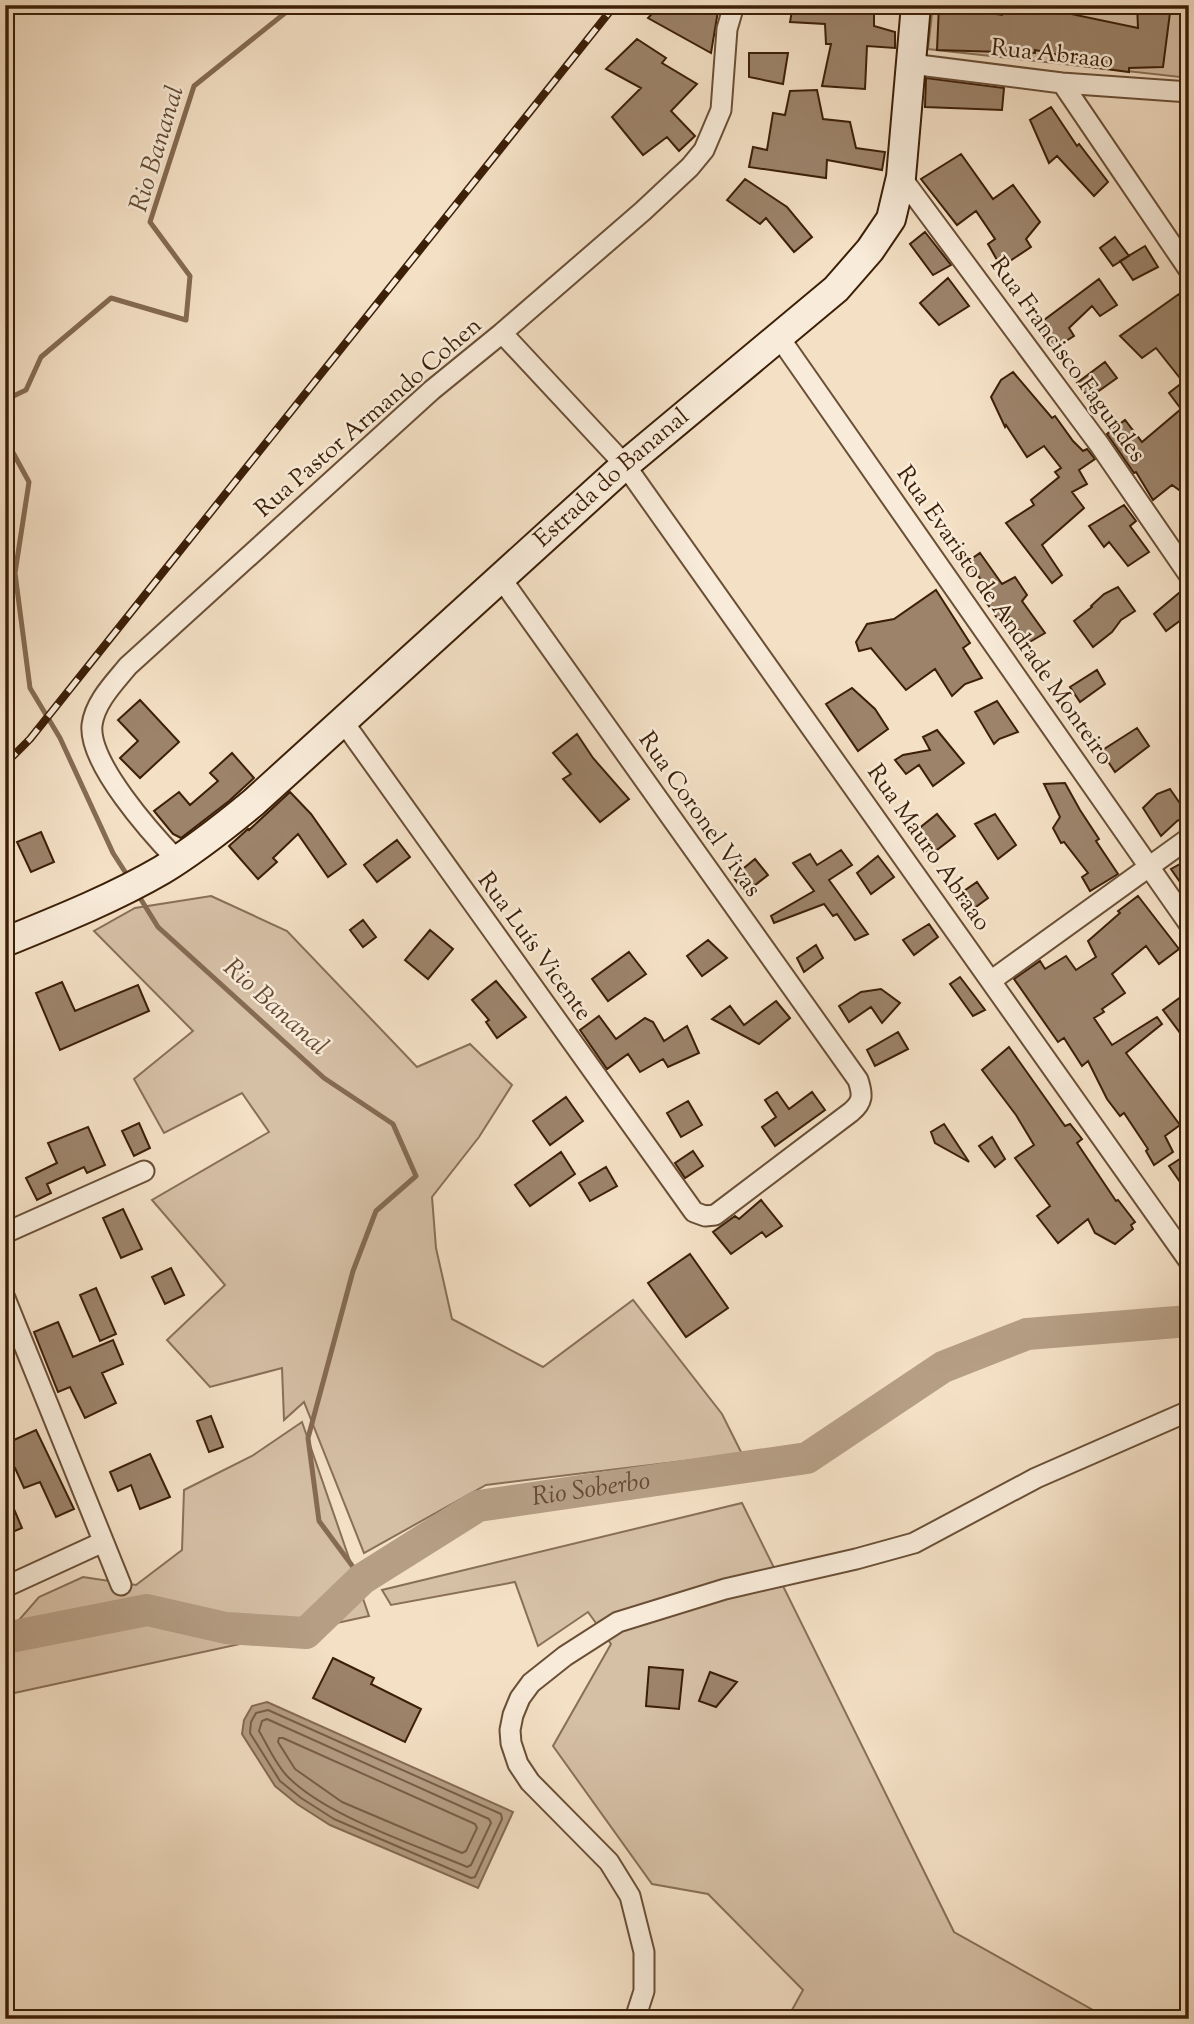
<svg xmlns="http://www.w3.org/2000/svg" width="1194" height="2024" font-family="'Sorts Mill Goudy',serif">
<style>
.green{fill:#d5bfa5;stroke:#886f56;stroke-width:2}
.water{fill:#b59e84;stroke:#856b52;stroke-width:2}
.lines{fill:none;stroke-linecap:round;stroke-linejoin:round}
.shore{stroke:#785e46;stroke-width:2}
.stream{stroke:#856b52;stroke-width:5}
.river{stroke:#b59e84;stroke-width:32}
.building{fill:#9c836a;stroke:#3c1f07;stroke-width:2}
.street-casing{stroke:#6a4f36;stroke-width:23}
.secondary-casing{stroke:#3c1f07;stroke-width:32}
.street{stroke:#f8ebd9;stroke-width:19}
.secondary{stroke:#f8ebd9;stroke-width:28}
.rail-casing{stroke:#3c1f07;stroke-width:8}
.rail{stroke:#f8ebd9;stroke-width:5;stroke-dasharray:16;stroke-linecap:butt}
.labels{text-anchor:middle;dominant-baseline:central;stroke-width:5;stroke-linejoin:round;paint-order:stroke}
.street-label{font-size:24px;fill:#3c1f07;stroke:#f8ebd9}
.water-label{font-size:26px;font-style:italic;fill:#664b33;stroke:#f8ebd9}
</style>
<rect width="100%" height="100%" fill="#f4e0c5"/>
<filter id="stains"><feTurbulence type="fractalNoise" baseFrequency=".00286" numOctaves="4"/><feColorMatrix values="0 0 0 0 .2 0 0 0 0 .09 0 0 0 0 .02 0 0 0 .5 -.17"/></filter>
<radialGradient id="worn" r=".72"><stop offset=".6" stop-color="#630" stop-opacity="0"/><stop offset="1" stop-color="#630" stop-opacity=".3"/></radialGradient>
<!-- green -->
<path class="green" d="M933,5H1189V78L928,49Z
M211,896L287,931L417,1067L470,1044L512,1085L479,1137L432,1197L436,1248L452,1319L543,1367L633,1300L722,1414L742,1454L486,1485L364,1553L304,1402L284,1420L282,1368L210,1387L167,1340L225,1285L152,1200L269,1132L242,1093L164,1133L134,1079L193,1031L94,931L135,908Z
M302,1422L369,1616L5,1695V1636L39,1597L83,1577L136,1585L182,1550L184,1490L252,1456Z
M742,1503L954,1932L1109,2019H787L803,1990L708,1894L652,1884L553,1746L611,1644L588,1612L538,1646L515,1582L391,1605L382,1590Z"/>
<!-- water -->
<path class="water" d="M267,1702L513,1812L478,1888L330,1825L297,1804L275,1786L242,1734L244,1720L252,1706Z"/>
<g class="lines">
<!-- shore -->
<path class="shore" d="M268,1710L501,1814L502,1819L475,1877L471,1878L334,1819L301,1798L280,1781L250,1733L251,1722L256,1713Z
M267,1719L489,1819L491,1823L471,1865L467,1867C414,1844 328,1817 288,1777C276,1765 268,1746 259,1731L262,1721Z
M279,1738H283L475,1824L477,1828L466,1851L462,1853L342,1802L295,1769L278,1742Z"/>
<!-- stream -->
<path class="stream" d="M5,400L26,390L41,357L111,298L186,320L190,276L150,222L194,86L295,5
M5,438L29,482L15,573L30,688L60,738L113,853L129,878
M137,893L158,927L324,1078L393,1124L416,1176L376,1211L353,1271L308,1438L319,1521L362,1579"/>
<!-- river -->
<path class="river" id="s1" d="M5,1638L147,1610L226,1628L306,1633L362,1579L478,1506L807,1458L943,1367L1027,1334L1189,1321"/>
</g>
<!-- building -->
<path class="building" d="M660,5H719L711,53L648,18Z
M793,5H874V26L895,32V48L867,46L865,89L822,86L831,44H826L825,24L790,22Z
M939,5L1002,15L1006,5H1071V14L1138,28L1137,5H1171L1163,67L1129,68V72L1084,66L1083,60L1035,50V53L937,50Z
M637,39L666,58L662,63L697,84L671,111L695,136L679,151L667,137L643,155L612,117L641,88L606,69Z
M749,53H788L783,84L749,77Z
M926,78L1004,88L1002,110L925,107Z
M817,90L823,119L850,122L856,148L885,152L882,170L827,160L826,178L749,167L753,147L767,150L773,113L785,115L790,91Z
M1051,107L1077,146L1079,144L1108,182L1094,196L1057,156L1049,163L1030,120Z
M961,154L993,199L1013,185L1040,222L1026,239L1031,247L1001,267L988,244L995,239L976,211L957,225L921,179Z
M745,179L787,207L812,237L794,252L766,218L760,224L727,200Z
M925,232L951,265L933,275L910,244Z
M1115,237L1129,256L1113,266L1100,248Z
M1145,246L1158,267L1133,280L1120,261Z
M948,278L969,306L939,325L920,303Z
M1099,279L1117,305L1100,316L1092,306L1069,328L1074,336L1052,350L1036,326Z
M1179,294L1189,304V497L1172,485L1153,500L1136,472L1134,473L1107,434L1125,420L1142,442L1181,409L1169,393L1183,382L1156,348L1142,358L1120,336Z
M1105,362L1117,378L1089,398L1077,383Z
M1013,372L1052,418L1055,416L1073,441L1083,451L1087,449L1095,459L1079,470L1087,484L1072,492L1084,508L1042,545L1062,575L1052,583L1006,523L1034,505L1031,500L1059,477L1055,472L1061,468L1044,446L1027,457L1006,425L1005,427L991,397L1001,380Z
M1124,505L1136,521L1130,526L1149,552L1128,566L1109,542L1104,547L1089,526Z
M980,553L1002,584L1015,577L1027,595L1022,601L1045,633L1028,643L1009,617L1002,625L982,596L990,591L967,562Z
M1118,587L1135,611L1121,620L1112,632L1093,647L1074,621L1092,607L1091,606L1104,594Z
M936,590L970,643L963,648L982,678L965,684L952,696L935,669L906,690L871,648L859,651L856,642L867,624L894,619Z
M1179,593L1189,606V614L1166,631L1154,614Z
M1097,670L1105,684L1080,702L1070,687Z
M852,688L875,709L888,729L858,751L826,704Z
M140,700L179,742L140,778L120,758L138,741L118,720Z
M997,701L1018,732L999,739L994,744L975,712Z
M1137,728L1149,746L1115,772L1101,751Z
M937,730L964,763L933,786L919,765L906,774L895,760L903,755L930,750L923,737Z
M577,734L593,758L629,799L600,822L563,779L571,774L553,753Z
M232,753L254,778L229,801L181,838L173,834L154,811L179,792L190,805L218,781L210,773Z
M1065,783L1080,810L1099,839L1096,841L1118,874L1090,891L1082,877L1088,873L1064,842L1061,843L1053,828L1060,817L1044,784Z
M1170,789L1188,815L1177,821L1161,836L1143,808L1157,794Z
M290,792L311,814L346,864L328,877L298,834L273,858L277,862L258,879L229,846L248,829L249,830Z
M937,814L955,836L929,856L912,834Z
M995,814L1016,845L998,859L975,824Z
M41,832L54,862L31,872L17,842Z
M397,840L410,857L377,882L364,865Z
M841,850L852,865L829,880L868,934L855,940L837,914L833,916L824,904L774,923L771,916L814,891L793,863L810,854L817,865Z
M878,856L894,877L871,894L857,873Z
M755,859L768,875L745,893L733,877Z
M1189,859V895L1171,869Z
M977,882L988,898L969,912L958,895Z
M1138,896L1179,949L1159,964L1146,946L1112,974L1125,993L1102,1009L1104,1012L1094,1018L1112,1045L1157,1017L1162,1024L1126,1053L1180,1125L1165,1136L1173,1152L1154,1165L1146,1151L1148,1149L1124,1113L1120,1116L1107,1099L1088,1061L1082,1066L1064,1038L1058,1042L1014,979L1040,961L1045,969L1066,956L1076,970L1096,957L1088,941L1120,913L1118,911Z
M363,920L376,937L363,947L350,930Z
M929,924L938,937L914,955L903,940Z
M430,930L453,949L428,979L405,960Z
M708,940L727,958L702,976L687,956Z
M816,945L823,958L804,972L797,958Z
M629,952L646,974L608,1001L592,979Z
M960,977L985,1010L973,1016L950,984Z
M496,981L526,1017L497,1038L486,1022L489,1020L472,1000Z
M62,982L75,1011L138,985L149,1011L60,1050L36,993Z
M881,989L900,1003L882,1023L871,1007L849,1022L839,1006L861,992Z
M1189,991V1045L1163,1010Z
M776,1001L790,1018L759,1044L712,1019L730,1006L744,1025Z
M599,1016L616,1039L645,1018L653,1022L664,1041L687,1026L699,1053L668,1067L663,1059L640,1072L628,1054L607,1069L580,1030Z
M898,1032L908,1049L875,1066L867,1050Z
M1009,1047L1065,1126L1070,1124L1082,1139L1077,1143L1116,1201L1118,1200L1135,1222L1131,1225L1133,1229L1115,1244L1095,1233L1088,1219L1058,1243L1037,1216L1050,1206L1015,1158L1034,1145L1016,1115L982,1070Z
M777,1092L789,1109L812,1092L825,1110L775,1146L762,1127L776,1117L765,1100Z
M566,1097L583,1121L550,1145L533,1121Z
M688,1101L702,1125L681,1137L667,1113Z
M139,1123L150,1148L134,1156L122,1131Z
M944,1124L969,1162L935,1143L931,1132Z
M88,1127L105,1165L87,1173L84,1167L47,1184L51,1193L37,1200L26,1178L57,1163L48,1143Z
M992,1137L1005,1159L995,1167L979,1146Z
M693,1151L703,1166L685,1178L675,1163Z
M561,1152L575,1174L530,1206L515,1185Z
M1189,1153V1195L1169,1166Z
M606,1167L617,1186L590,1201L579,1183Z
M761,1200L782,1226L766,1237L762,1232L731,1254L713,1232L735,1216L739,1219Z
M123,1209L142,1249L121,1258L103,1218Z
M690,1254L728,1308L686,1337L648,1283Z
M171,1268L184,1295L165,1304L152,1277Z
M96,1288L116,1334L100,1341L80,1295Z
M58,1322L73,1357L113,1340L123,1364L102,1373L116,1403L85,1418L70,1387L58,1392L34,1332Z
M211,1416L223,1447L209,1452L197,1421Z
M36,1430L74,1509L56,1517L40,1482L24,1488L15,1468L12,1469L5,1455V1444Z
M150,1454L170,1497L140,1509L131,1485L118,1491L110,1472Z
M5,1488L22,1528L5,1535Z
M333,1658L374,1678L371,1684L421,1709L405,1742L313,1698Z
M649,1667L683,1670L679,1709L646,1706Z
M710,1672L737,1682L716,1707L699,1701Z"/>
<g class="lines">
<defs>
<path id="street" d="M911,64L1062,83L1189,92
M1062,83L1189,270
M901,177L1099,444L1189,575
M502,333L625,465L1189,1261
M779,337L1189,924
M342,720L694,1212L705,1216L715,1215L851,1112C863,1102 863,1095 858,1080L500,577
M177,860C152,834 88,763 92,725C95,702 114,683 128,666L432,390L502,333L643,211L690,167L704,150L721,110L727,29L734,5
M992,980L1189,838
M5,1233L144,1171
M5,1298L121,1585
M5,1587L103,1542
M635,2019L644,1991V1952L630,1896L609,1862L530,1782L518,1764L511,1743L510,1730L513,1715L520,1698L531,1683L565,1656L618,1622L725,1589L856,1559L914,1543L1036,1478L1189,1411"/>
<g id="secondary">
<path id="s2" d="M5,942C59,920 112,899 162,870C195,850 225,826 254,802L625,465L836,289L870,250L891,219L901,177L916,5"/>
</g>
</defs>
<!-- street casing -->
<use href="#street" class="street-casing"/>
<!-- secondary casing -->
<use href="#secondary" class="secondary-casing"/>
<!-- street -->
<use href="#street" class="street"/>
<!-- secondary -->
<use href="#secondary" class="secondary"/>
<defs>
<path id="rail" d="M5,764L30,739L615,5"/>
</defs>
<!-- rail casing -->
<use href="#rail" class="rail-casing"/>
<!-- rail -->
<use href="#rail" class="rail"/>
</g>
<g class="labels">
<!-- street labels -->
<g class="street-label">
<text transform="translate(1052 55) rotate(6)">Rua Abraao</text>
<text transform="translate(1067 360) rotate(54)">Rua Francisco Fagundes</text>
<text transform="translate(369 418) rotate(-41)">Rua Pastor Armando Cohen</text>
<text stroke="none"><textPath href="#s2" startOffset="770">Estrada do Bananal</textPath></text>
<text transform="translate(1004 616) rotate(55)">Rua Evaristo de Andrade Monteiro</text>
<text transform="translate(699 815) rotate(55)">Rua Coronel Vivas</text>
<text transform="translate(928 848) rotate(55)">Rua Mauro Abraao</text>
<text transform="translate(534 947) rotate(54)">Rua Luís Vicente</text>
</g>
<!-- water labels -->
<g class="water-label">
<text transform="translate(158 149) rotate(-73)">Rio Bananal</text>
<text transform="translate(275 1008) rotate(42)">Rio Bananal</text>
<text stroke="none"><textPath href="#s1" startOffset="635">Rio Soberbo</textPath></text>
</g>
</g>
<!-- margin -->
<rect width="1194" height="2024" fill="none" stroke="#f4e0c5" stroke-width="28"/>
<rect x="7" y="7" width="1180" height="2010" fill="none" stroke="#3c1f07" stroke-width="3.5"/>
<rect x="14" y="14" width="1166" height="1996" fill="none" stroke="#3c1f07" stroke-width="2"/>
<rect width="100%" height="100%" filter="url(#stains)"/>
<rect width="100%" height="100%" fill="url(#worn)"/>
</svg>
